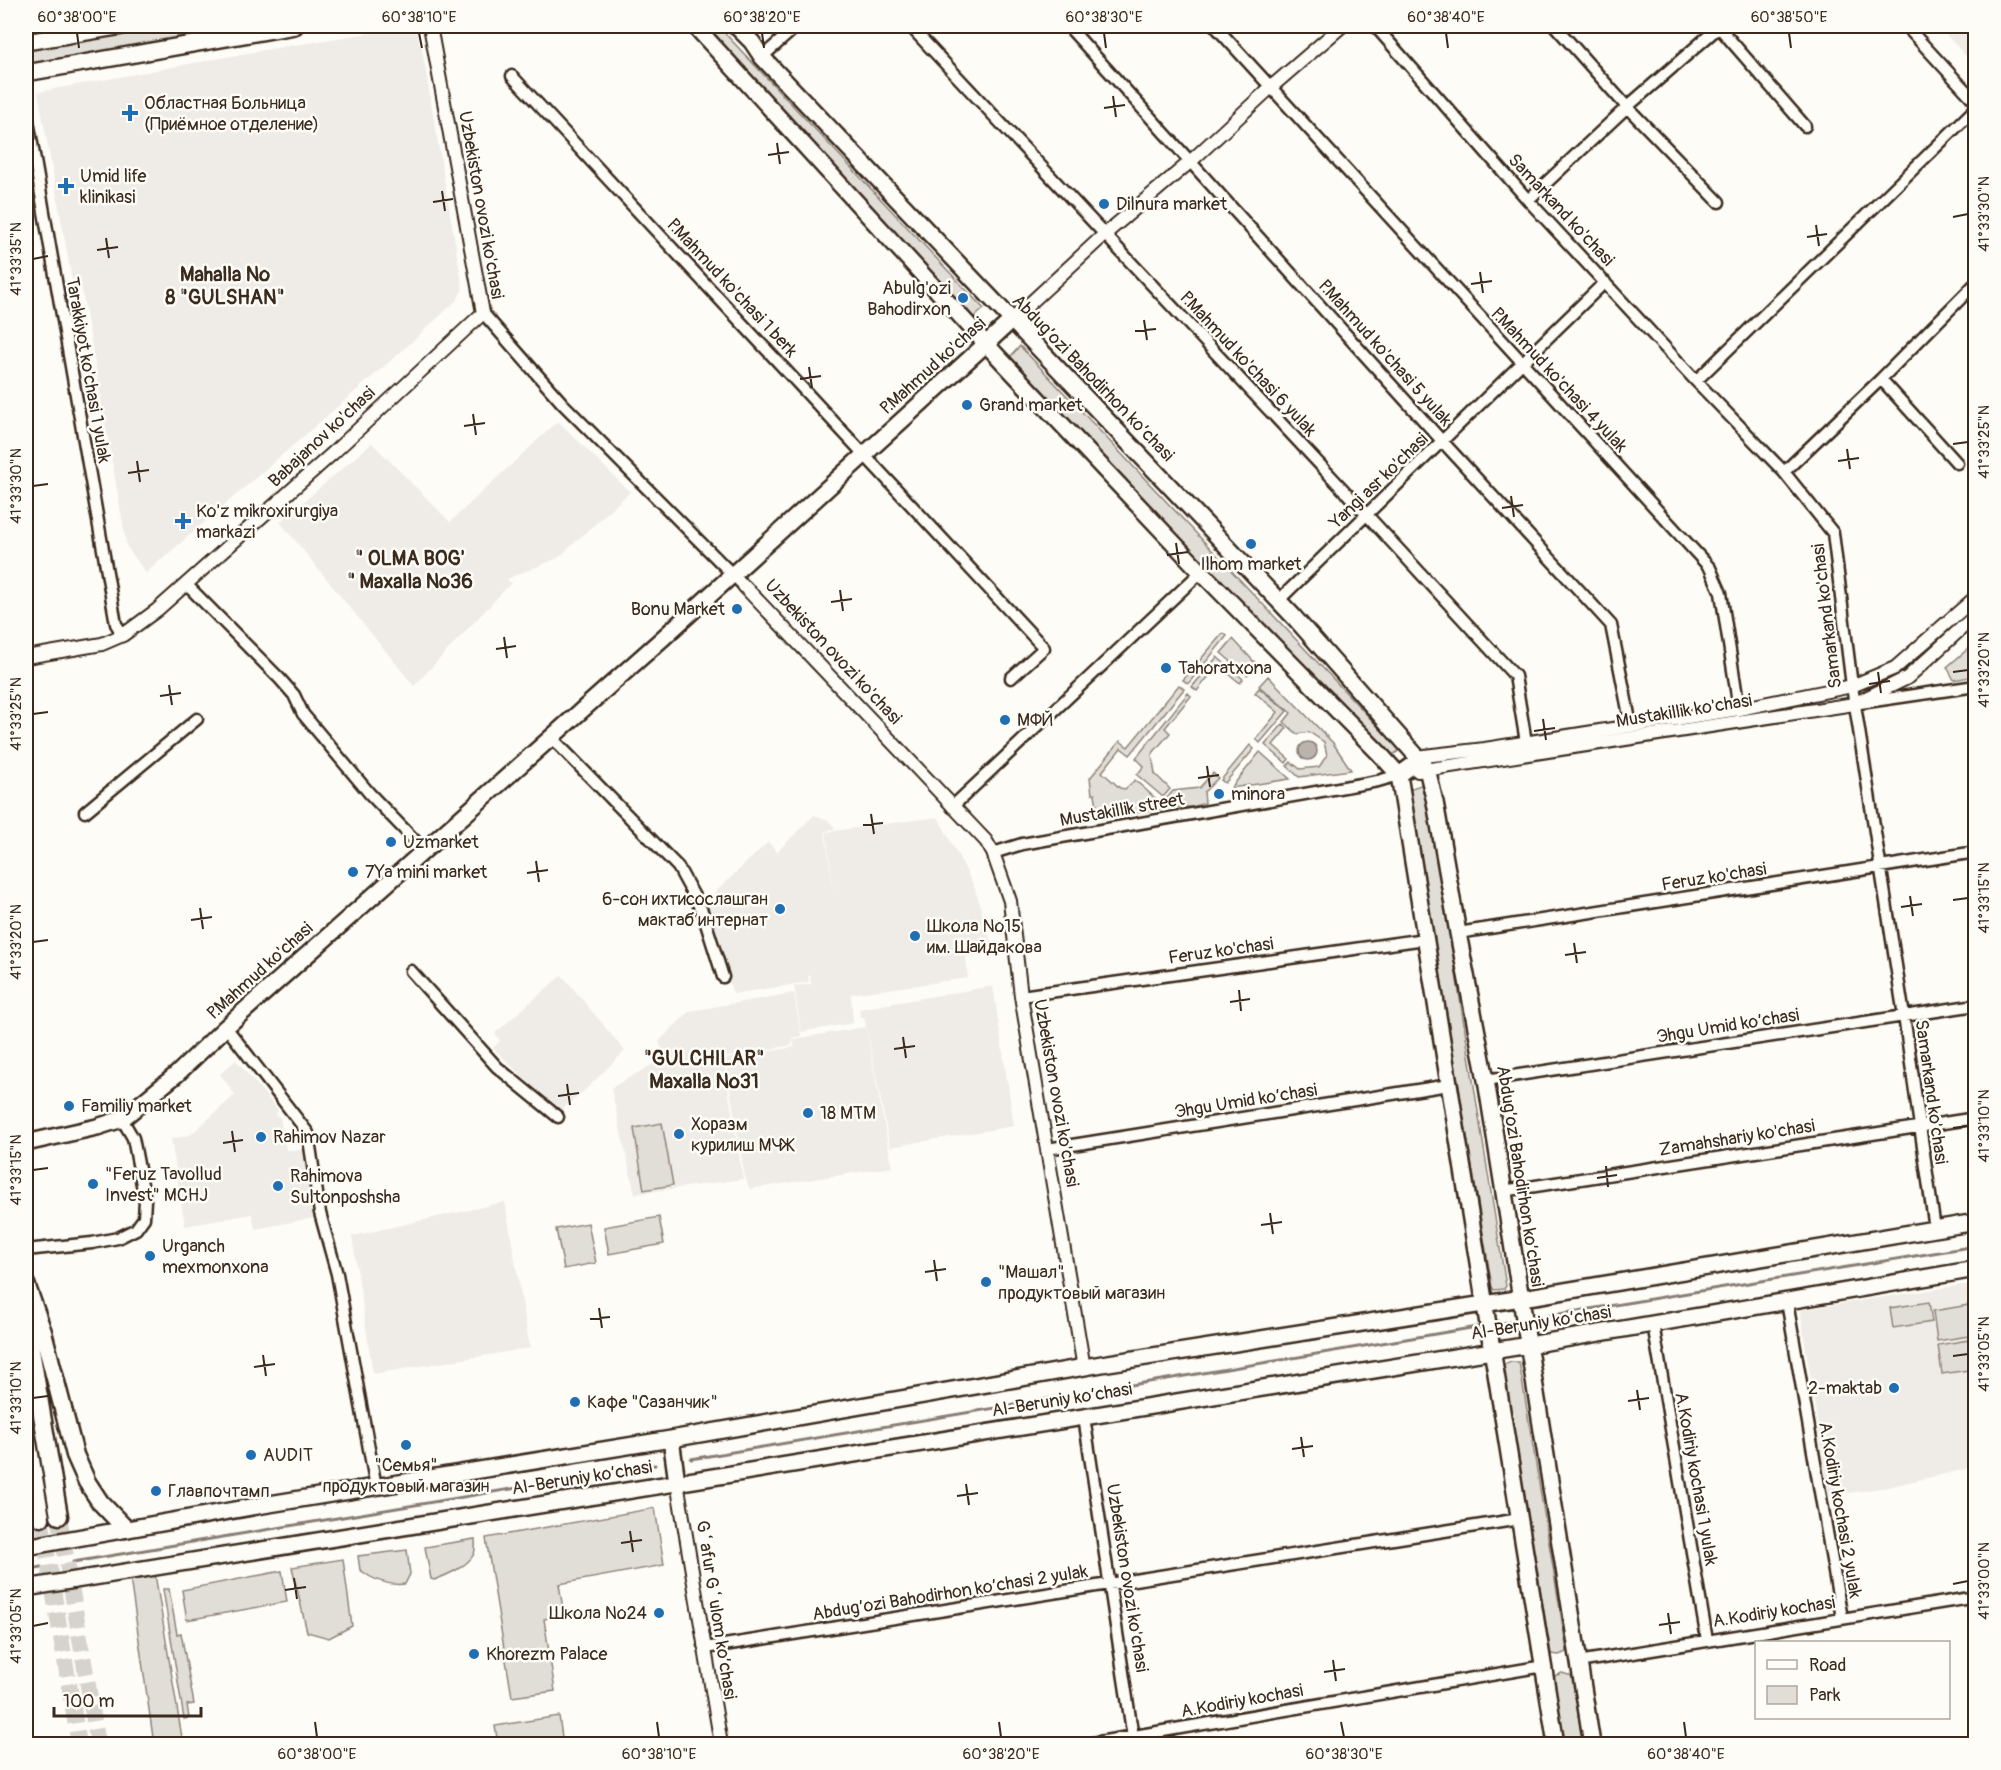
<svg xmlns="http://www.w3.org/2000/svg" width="2001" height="1770" font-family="Pangolin,sans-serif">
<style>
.built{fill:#efece7}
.green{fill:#e1ded7;stroke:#8e847a;stroke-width:1.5}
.water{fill:#bbb4ad;stroke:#887d74;stroke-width:1.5}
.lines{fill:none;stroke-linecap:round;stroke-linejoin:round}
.stream{stroke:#887d74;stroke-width:3}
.primary-tunnel{stroke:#d6d2cc;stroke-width:16;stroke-dasharray:16 8;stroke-linecap:butt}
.minor-casing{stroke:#3b2a1e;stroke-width:15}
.tertiary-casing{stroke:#3b2a1e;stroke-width:16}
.secondary-casing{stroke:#3b2a1e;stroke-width:20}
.primary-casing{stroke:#3b2a1e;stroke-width:21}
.minor{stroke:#fdfcf7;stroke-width:10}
.tertiary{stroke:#fdfcf7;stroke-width:12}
.secondary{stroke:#fdfcf7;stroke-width:15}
.primary{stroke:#fdfcf7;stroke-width:16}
.ticks{fill:none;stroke:#3b2a1e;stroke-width:2}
.poi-dot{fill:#1f6fb2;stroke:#fdfcf7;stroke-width:2}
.labels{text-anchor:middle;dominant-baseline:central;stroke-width:5;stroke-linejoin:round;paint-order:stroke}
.poi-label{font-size:18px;fill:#3b2a1e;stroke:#fdfcf7;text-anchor:start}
.street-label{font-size:18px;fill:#3b2a1e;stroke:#fdfcf7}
.neighbourhood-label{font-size:20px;font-weight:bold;fill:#3b2a1e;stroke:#fdfcf7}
.neatline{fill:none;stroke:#3b2a1e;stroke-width:2}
.ticks-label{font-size:15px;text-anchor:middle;fill:#3b2a1e}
</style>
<rect width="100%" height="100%" fill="#fdfcf7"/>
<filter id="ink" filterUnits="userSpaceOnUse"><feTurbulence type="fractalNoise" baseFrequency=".0167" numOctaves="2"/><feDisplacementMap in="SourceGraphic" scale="12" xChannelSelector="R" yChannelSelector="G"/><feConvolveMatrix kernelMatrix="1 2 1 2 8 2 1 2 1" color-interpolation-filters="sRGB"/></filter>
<g filter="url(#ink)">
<!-- built -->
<path class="built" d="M412,26H418L463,289L457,300L403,350L146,573L127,547L80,279L72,280L38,92L270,49Z
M1938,26H1975V66Z
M558,421L630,492L558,558L507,579L511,583L414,686L280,522L372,443L450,522Z
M814,815L828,820L835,828L825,832L834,895L826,832L938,817L974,886L994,952L966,957L968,978L851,994L853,1023L801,1032L794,986L811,984L810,976L813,975L808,976L809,982L733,994L712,925L715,923L705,902L768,842L777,852Z
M562,975L625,1051L585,1090L559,1112L493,1048L500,1041L495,1033Z
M993,986L1014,1126L890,1147L866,1026L864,1017H860L859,1009Z
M794,993L801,1036L792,1038V1045L723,1058L743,1179L635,1194L611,1088L664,1058L659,1041L690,1011Z
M866,1027L892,1167L750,1189L745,1178L725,1059L794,1047L793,1039Z
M236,1060L278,1110L275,1116L280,1117L286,1150H302L313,1218L255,1229L252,1214L185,1226L171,1139L190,1135L235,1095L220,1074Z
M505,1202L530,1348L373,1374L352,1236Z
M1975,1283V1467L1888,1487L1829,1496L1800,1310Z"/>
<!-- green -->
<path class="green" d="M166,26H261L26,65V50Z
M699,26H718L984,309L973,318Z
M1020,346L1400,750L1388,758L1010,357Z
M1223,633L1227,636L1188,684L1183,680Z
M1233,639L1257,665L1247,675L1221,653Z
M1975,643V676L1954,680L1947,667Z
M1217,657L1243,679L1240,683L1218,665L1197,691L1192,687Z
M1268,676L1333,743L1351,770L1299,777L1287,766L1291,762L1300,769L1319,767L1327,755L1324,742L1309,732L1297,734L1284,722L1291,713L1259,686Z
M1179,685L1184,689L1130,755L1121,748L1102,772L1120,788L1125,789L1135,780L1166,808L1099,819L1095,794H1092L1090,778L1120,741L1128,747Z
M1259,688L1287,711L1260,743L1256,739L1278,712L1255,693Z
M1188,693L1191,696L1165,728L1170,733L1152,754L1155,774L1170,789L1163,797L1137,775L1144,766L1136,758Z
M1283,724L1287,728L1273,745L1289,759L1286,763L1265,745Z
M1250,745L1254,749L1225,783L1221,780Z
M1260,752L1290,779L1231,788Z
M1213,773L1218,778L1204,792L1205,803L1192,807H1176L1167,798L1173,791L1199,788Z
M1423,784L1426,787L1506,1286L1504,1289L1494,1290L1492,1287L1410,792L1412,788Z
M662,1123L673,1185L644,1190L634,1128Z
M659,1217L664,1244L609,1254L604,1227Z
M588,1223L596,1263L564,1269L556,1229Z
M1929,1302L1932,1322L1893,1328L1890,1308Z
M1975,1304V1335L1937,1341L1933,1311Z
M1975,1339V1369L1942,1374L1938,1345Z
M1511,1362H1519L1567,1652L1559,1655L1551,1654L1503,1365Z
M655,1508L664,1565L559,1584L564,1615L544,1619L555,1691L512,1697L486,1538Z
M475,1539C475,1544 476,1549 474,1554C467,1567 447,1575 434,1580L431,1579L425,1547Z
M407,1550L410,1574L405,1584C389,1586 373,1580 360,1570L358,1556Z
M343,1559L352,1626L329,1638L307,1632L292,1567Z
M282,1571L287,1602L187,1620L182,1590Z
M155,1574L183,1744H154L130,1578Z
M163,1589H169L177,1634L181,1633L194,1704L187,1705L189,1718L184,1719Z
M1562,1673L1572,1676L1583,1744H1564L1552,1677Z
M559,1716L563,1744H498L495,1726Z"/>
<!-- water -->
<path class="water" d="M1299 751a9 9 0 1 1 18 0a9 9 0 1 1-18 0Z"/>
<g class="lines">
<!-- stream -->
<path class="stream" d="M1547,1316L1976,1246
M1502,1323L1511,1322
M691,1459L1477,1327
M73,1562L655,1465
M26,1570L41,1567"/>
<!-- primary-tunnel -->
<path class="primary-tunnel" d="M59,1516L98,1744
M41,1518L79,1744"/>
<defs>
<path id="minor" d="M910,26L1367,515L1515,676L1526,742
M1068,26L1443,442L1611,625L1631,725
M1215,26L1710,568L1721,593L1739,709
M1375,26L1528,200L1696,381L1784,472L1833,533L1852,686L1904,1016L1935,1229
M1555,26L1627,107L1719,202
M1718,26L1805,126
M1906,26L1976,102
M762,57L797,26
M512,76L1044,648L1011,678
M26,109L116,624L123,635
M1528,200L1627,107L1720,26
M483,313L563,404L744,586
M1881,379L1957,463
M1696,381L1976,108
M1784,472L1881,379L1976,283
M187,585L280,679L294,695L303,714L370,794L425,851
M1278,601L1605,282
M1860,703L1976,686
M552,738L678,867L702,911L723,977
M952,807L1201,572
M85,812L197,719
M993,853L1022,844L1378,781L1399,775
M1458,933L1976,852
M411,971L497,1067L558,1117
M1021,996L1425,939
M226,1027L308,1133L320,1213L337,1274L376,1487
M1486,1080L1976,1005
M1047,1149L1449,1085
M1503,1191L1976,1118
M26,1250L92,1243L118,1238L136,1229L144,1218L145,1200L133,1138L122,1119
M1787,1302L1842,1618
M1653,1324L1707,1640
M1084,1417L1134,1744
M705,1648L1520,1519
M1578,1662L1976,1597
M1087,1744L1544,1666
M1960,1744L1976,1742"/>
<path id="tertiary" d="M1011,321L1105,234L1190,162L1270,88L1342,26
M744,586L986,841L993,853L1010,901L1021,996L1084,1368
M26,657L102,644L123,635L157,610L333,453L483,313L430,26
M1420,760L1424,756L1485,749L1739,709L1852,686L1895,668L1976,597
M1418,771L1854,704L1907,678L1976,615
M677,1482L721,1744"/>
<path id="secondary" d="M695,26L986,344L1201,572L1379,753L1399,775L1556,1744
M736,26L752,42L762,57L1293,616L1420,760
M26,42L123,26
M26,73L295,26
M1399,775L1420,760L1428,773L1435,802L1458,933L1486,1080L1592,1744
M26,1143L97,1127L122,1119L177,1074L226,1027L663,638L1011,321
M671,1439L677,1482
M26,1547L263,1505L671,1439L1102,1364L1541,1295L1976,1222
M26,1588L1529,1345L1976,1269"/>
<path id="primary" d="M26,1284L43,1332L75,1455L87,1482L100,1502L126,1529
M26,1320L59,1516
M26,1431L41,1518"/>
</defs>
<!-- minor casing -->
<use href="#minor" class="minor-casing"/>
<!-- tertiary casing -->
<use href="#tertiary" class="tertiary-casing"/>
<!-- secondary casing -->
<use href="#secondary" class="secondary-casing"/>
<!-- primary casing -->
<use href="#primary" class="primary-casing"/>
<!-- minor -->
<use href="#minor" class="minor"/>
<!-- tertiary -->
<use href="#tertiary" class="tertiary"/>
<!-- secondary -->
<use href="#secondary" class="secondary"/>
<!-- primary -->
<use href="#primary" class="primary"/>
</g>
</g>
<!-- ticks -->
<path class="ticks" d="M77,33L79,48M419,33L422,48M762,33L764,48M1104,33L1106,48M1446,33L1448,48M1789,33L1791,48M1113,96L1116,117M1104,108L1125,105M777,143L780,164M768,155L789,152M442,191L445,211M433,202L453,199M1953,217L1968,214M1816,225L1819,246M1807,237L1827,234M106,238L109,258M97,250L118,247M33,259L48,256M1480,272L1483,293M1471,284L1492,281M1144,320L1147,340M1135,331L1156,329M809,367L812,388M800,379L821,376M473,414L476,435M464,426L485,423M1953,444L1968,442M1847,449L1850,469M137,461L140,482M1838,461L1859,458M128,473L149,470M33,486L48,484M1511,496L1514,517M1502,508L1523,505M1176,543L1179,564M1167,555L1188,552M840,590L843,611M831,602L852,599M504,637L507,658M496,649L516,646M1878,672L1881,693M1953,672L1968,670M1869,684L1890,681M169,685L172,705M160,696L181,693M33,714L48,712M1543,719L1546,740M1534,731L1555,728M1207,766L1210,787M1198,778L1219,775M871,814L874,834M863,825L883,823M536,861L539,882M527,873L548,870M1910,896L1913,916M1953,900L1968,898M1901,907L1922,904M200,908L203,929M191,920L212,917M33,942L48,940M1574,943L1577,963M1565,955L1586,952M1239,990L1241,1011M1230,1002L1250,999M903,1037L906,1058M894,1049L915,1046M567,1084L570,1105M558,1096L579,1093M1953,1128L1968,1126M232,1131L235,1152M223,1143L243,1140M1606,1166L1608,1187M33,1170L48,1168M1597,1178L1617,1175M1270,1213L1273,1234M1261,1225L1282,1222M934,1260L937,1281M925,1272L946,1269M599,1308L602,1328M590,1319L610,1317M263,1355L266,1376M1953,1356L1968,1354M254,1367L275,1364M1637,1390L1640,1410M33,1398L48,1396M1628,1401L1649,1398M1301,1437L1304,1457M1292,1449L1313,1446M966,1484L969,1505M957,1496L978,1493M630,1531L633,1552M621,1543L642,1540M294,1578L297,1599M1953,1584L1968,1581M285,1590L306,1587M1668,1613L1671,1634M1659,1625L1680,1622M33,1626L48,1623M1333,1660L1336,1681M1324,1672L1345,1669M315,1722L317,1737M657,1722L659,1737M999,1722L1001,1737M1341,1722L1344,1737M1684,1722L1686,1737"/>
<!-- markers -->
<g class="poi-dot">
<path d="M127 104h6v6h6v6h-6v6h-6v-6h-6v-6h6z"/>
<path d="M63 177h6v6h6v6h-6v6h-6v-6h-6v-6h6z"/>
<circle cx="1104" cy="204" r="6"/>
<circle cx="963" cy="298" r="6"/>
<circle cx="967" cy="405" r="6"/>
<path d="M180 512h6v6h6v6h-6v6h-6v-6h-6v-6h6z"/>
<circle cx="1251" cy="544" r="6"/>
<circle cx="737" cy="609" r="6"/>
<circle cx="1166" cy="668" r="6"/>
<circle cx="1005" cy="720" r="6"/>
<circle cx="1219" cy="794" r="6"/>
<circle cx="391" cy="842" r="6"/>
<circle cx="353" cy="872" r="6"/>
<circle cx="780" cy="909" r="6"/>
<circle cx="915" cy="936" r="6"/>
<circle cx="69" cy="1106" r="6"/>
<circle cx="808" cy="1113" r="6"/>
<circle cx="679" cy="1134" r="6"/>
<circle cx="261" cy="1137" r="6"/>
<circle cx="93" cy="1184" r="6"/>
<circle cx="278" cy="1186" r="6"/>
<circle cx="150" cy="1256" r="6"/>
<circle cx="986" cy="1282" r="6"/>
<circle cx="1894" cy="1388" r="6"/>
<circle cx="575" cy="1402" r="6"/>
<circle cx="406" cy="1445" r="6"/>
<circle cx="251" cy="1455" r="6"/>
<circle cx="156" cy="1491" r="6"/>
<circle cx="659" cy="1613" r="6"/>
<circle cx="474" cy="1654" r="6"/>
</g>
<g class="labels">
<!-- poi labels -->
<g class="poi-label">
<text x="144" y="103">Областная Больница<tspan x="144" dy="21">(Приёмное отделение)</tspan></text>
<text x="80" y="176">Umid life<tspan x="80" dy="21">klinikasi</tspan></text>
<text x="1116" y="204">Dilnura market</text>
<text x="951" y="288" text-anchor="end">Abulg'ozi<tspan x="951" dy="21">Bahodirxon</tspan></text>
<text x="979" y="405">Grand market</text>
<text x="196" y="511">Ko'z mikroxirurgiya<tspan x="196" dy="21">markazi</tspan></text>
<text x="1251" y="564" text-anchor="middle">Ilhom market</text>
<text x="725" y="609" text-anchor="end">Bonu Market</text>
<text x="1178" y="668">Tahoratxona</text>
<text x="1017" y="720">МФЙ</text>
<text x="1231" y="794">minora</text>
<text x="403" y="842">Uzmarket</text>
<text x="365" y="872">7Ya mini market</text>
<text x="768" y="899" text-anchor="end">6-сон ихтисослашган<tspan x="768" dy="21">мактаб интернат</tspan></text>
<text x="927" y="926">Школа №15<tspan x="927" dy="21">им. Шайдакова</tspan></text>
<text x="81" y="1106">Familiy market</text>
<text x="820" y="1113">18 MTM</text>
<text x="691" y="1124">Хоразм<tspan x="691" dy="21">курилиш МЧЖ</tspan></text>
<text x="273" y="1137">Rahimov Nazar</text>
<text x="105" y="1174">"Feruz Tavollud<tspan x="105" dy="21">Invest" MCHJ</tspan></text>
<text x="290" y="1176">Rahimova<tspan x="290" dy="21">Sultonposhsha</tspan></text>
<text x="162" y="1246">Urganch<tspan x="162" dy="21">mexmonxona</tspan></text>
<text x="998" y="1272">"Машал"<tspan x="998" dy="21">продуктовый магазин</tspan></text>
<text x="1882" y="1388" text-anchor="end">2-maktab</text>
<text x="587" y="1402">Кафе "Сазанчик"</text>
<text x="263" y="1455">AUDIT</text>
<text x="406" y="1465" text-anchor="middle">"Семья"<tspan x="406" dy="21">продуктовый магазин</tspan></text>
<text x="168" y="1491">Главпочтамп</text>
<text x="647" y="1613" text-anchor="end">Школа №24</text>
<text x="486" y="1654">Khorezm Palace</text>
</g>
<!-- street labels -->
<g class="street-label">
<text transform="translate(481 205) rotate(80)">Uzbekiston ovozi ko'chasi</text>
<text transform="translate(1561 210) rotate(47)">Samarkand ko'chasi</text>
<text transform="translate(732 288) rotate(47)">P.Mahmud ko'chasi 1 berk</text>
<text transform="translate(1385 353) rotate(48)">P.Mahmud ko'chasi 5 yulak</text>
<text transform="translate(1248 364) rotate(47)">P.Mahmud ko'chasi 6 yulak</text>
<text transform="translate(933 366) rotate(-42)">P.Mahmud ko'chasi</text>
<text transform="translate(88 370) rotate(80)">Tarakkiyot ko'chasi 1 yulak</text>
<text transform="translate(1093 378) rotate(46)">Abdug’ozi Bahodirhon ko’chasi</text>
<text transform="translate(1559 380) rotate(47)">P.Mahmud ko'chasi 4 yulak</text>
<text transform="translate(322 437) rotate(-43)">Babajanov ko'chasi</text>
<text transform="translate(1379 481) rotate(-44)">Yangi asr ko'chasi</text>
<text transform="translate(1827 616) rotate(-97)">Samarkand ko'chasi</text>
<text transform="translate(833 652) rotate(47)">Uzbekiston ovozi ko'chasi</text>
<text transform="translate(1684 711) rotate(-9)">Mustakillik ko'chasi</text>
<text transform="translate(1122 810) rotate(-10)">Mustakillik street</text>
<text transform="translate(1714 877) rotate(-9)">Feruz ko'chasi</text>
<text transform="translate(1221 951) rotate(-8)">Feruz ko'chasi</text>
<text transform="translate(260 971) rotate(-42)">P.Mahmud ko'chasi</text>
<text transform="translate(1728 1026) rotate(-9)">Эhgu Umid ko’chasi</text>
<text transform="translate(1931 1092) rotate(82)">Samarkand ko'chasi</text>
<text transform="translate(1056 1093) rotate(80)">Uzbekiston ovozi ko'chasi</text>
<text transform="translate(1246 1101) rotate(-9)">Эhgu Umid ko’chasi</text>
<text transform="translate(1737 1138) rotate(-9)">Zamahshariy ko'chasi</text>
<text transform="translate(1520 1176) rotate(81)">Abdug’ozi Bahodirhon ko’chasi</text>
<text transform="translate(1541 1323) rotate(-9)">Al-Beruniy ko’chasi</text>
<text transform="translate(1062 1400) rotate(-9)">Al-Beruniy ko’chasi</text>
<text transform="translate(582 1478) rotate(-9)">Al-Beruniy ko’chasi</text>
<text transform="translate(1696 1479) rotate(80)">A.Kodiriy kochasi 1 yulak</text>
<text transform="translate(1840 1510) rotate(80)">A.Kodiriy kochasi 2 yulak</text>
<text transform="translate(1127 1578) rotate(81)">Uzbekiston ovozi ko'chasi</text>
<text transform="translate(950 1593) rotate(-9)">Abdug’ozi Bahodirhon ko’chasi 2 yulak</text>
<text transform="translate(716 1610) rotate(81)">Gʻafur Gʻulom ko’chasi</text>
<text transform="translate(1774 1612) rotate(-9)">A.Kodiriy kochasi</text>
<text transform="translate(1242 1701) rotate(-10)">A.Kodiriy kochasi</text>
</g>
<!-- neighbourhood labels -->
<g class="neighbourhood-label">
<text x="225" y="274">Mahalla №<tspan x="225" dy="23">8 "GULSHAN"</tspan></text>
<text x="410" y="558">" OLMA BOG'<tspan x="410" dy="23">" Maxalla №36</tspan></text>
<text x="704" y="1058">"GULCHILAR"<tspan x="704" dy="23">Maxalla №31</tspan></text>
</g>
</g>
<!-- margin -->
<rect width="2001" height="1770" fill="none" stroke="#fdfcf7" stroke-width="66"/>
<!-- legend -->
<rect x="1755" y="1641" width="195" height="78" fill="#fdfcf7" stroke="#afa8a0" stroke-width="1.5"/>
<rect x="1767" y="1660" width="30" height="9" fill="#fdfcf7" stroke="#afa8a0" stroke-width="1.5"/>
<text x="1809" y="1671" font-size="18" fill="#3b2a1e">Road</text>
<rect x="1767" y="1686" width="30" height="18" fill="#e1ded7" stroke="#afa8a0" stroke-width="1.5"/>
<text x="1809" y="1701" font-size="18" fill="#3b2a1e">Park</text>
<!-- scale -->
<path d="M54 1707v9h147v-9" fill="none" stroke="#3b2a1e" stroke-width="3"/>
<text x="63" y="1707" font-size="18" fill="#3b2a1e" stroke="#fdfcf7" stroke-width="4.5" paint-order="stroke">100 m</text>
<rect x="33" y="33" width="1935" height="1704" class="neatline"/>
<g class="ticks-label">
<text x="77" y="22">60°38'00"E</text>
<text x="419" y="22">60°38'10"E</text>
<text x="762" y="22">60°38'20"E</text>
<text x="1104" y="22">60°38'30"E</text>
<text x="1446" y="22">60°38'40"E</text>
<text x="1789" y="22">60°38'50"E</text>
<text transform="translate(1984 214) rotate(-90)" y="5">41°33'30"N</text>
<text transform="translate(16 259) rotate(-90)" y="5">41°33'35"N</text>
<text transform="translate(1984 442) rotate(-90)" y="5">41°33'25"N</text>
<text transform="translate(16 486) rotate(-90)" y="5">41°33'30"N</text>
<text transform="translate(1984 670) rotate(-90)" y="5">41°33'20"N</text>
<text transform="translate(16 714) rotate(-90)" y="5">41°33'25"N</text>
<text transform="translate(1984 898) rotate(-90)" y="5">41°33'15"N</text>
<text transform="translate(16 942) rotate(-90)" y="5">41°33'20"N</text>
<text transform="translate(1984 1126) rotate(-90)" y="5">41°33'10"N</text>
<text transform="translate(16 1170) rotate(-90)" y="5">41°33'15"N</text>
<text transform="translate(1984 1354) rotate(-90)" y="5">41°33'05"N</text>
<text transform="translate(16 1398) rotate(-90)" y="5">41°33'10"N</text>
<text transform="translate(1984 1581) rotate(-90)" y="5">41°33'00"N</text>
<text transform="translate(16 1626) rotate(-90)" y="5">41°33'05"N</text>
<text x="317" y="1759">60°38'00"E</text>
<text x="659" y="1759">60°38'10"E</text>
<text x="1001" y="1759">60°38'20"E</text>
<text x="1344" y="1759">60°38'30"E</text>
<text x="1686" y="1759">60°38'40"E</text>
</g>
</svg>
